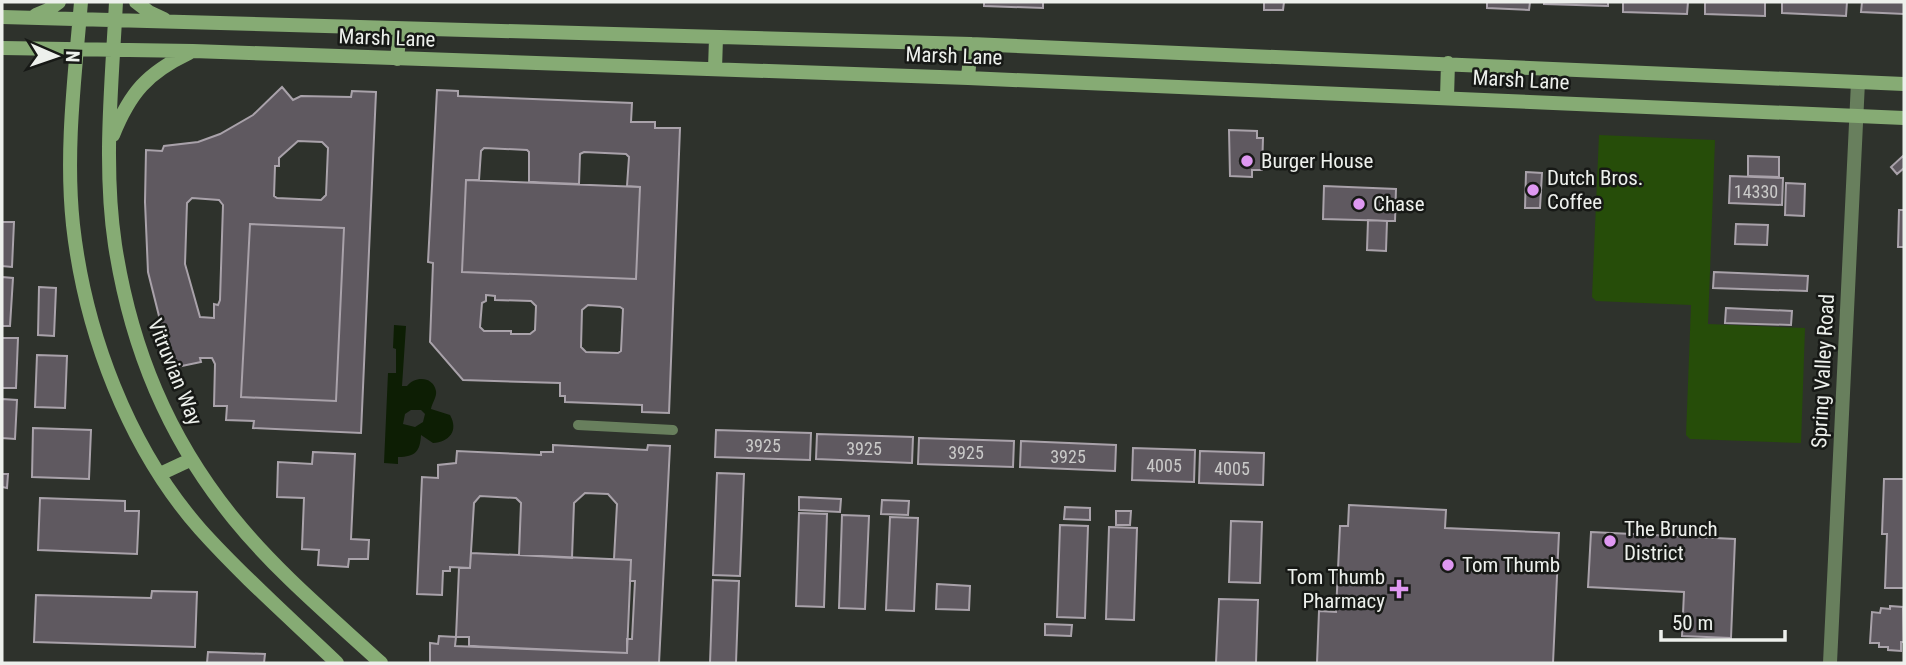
<svg xmlns="http://www.w3.org/2000/svg" width="1906" height="665" font-family="'Roboto Condensed',sans-serif">
<style>
.green{fill:#264d09}
.water{fill:#0d1e04;fill-rule:evenodd}
.building{fill:#5f5960;stroke:#a9a2aa;stroke-width:2;fill-rule:evenodd}
.lines{fill:none;stroke-linecap:round;stroke-linejoin:round}
.pedestrian{stroke:#687f5d;stroke-width:10}
.tertiary{stroke:#687f5d;stroke-width:14}
.secondary{stroke:#86ab74;stroke-width:14}
.poi-dot{fill:#df98f2;stroke:#171916;stroke-width:2.5}
.labels{text-anchor:middle;dominant-baseline:central;stroke-width:5;stroke-linejoin:round;paint-order:stroke}
.number-label{font-size:18px;fill:#cacac9}
.street-label{font-size:21px;fill:#edf0ec;stroke:#171916}
.poi-label{font-size:21px;fill:#edf0ec;stroke:#171916;text-anchor:start}
</style>
<rect width="100%" height="100%" fill="#2e322c"/>
<!-- green -->
<path class="green" d="M1599,135L1715,140L1708,324L1805,328L1801,443L1690,439L1686,435L1691,305L1596,301L1592,297Z"/>
<!-- water -->
<path class="water" d="M394,325L406,326L402,386H407C415,376 433,376 436,391C437,397 432,403 431,409L450,415C459,431 449,442 433,443L421,435C420,451 416,457 398,457V464L384,463L388,373H396V349L393,348ZM411,410H421L425,414L423,422L415,427L403,424L405,414Z"/>
<!-- building -->
<path class="building" d="M984,2H1043V8L984,6Z
M1264,2H1284L1283,10H1264Z
M1487,2H1530L1529,10L1487,8Z
M1544,2H1608V6L1544,4Z
M1623,2H1688L1687,14L1623,12Z
M1705,2H1765V16L1705,14Z
M1782,2H1847L1846,16L1782,13Z
M1862,2H1904V14L1861,12Z
M282,87L293,100L301,96L351,97L352,91L376,92L361,433L253,428L254,421L226,420L227,406H214L215,364L212,358H200L201,362L172,368L148,272L145,202L146,150L162,151L164,146L198,142L220,134L253,115ZM298,141L322,142L328,148L326,195L321,200L277,198L274,196L275,166H279V158ZM192,198L219,200L223,205L220,300L218,305L214,304V318L200,317L185,264L187,203ZM250,224L344,228L336,401L241,397Z
M437,90L458,91V96L632,103L631,122H655V128H680L669,413L642,412V405L565,402V396H560V383L463,380L430,342L433,263L428,262ZM484,148L527,150L529,152V182L579,184L580,154L584,152L626,154L629,157L627,186L640,187L636,279L462,272L466,180H479L481,151ZM486,295L495,296V300L531,301L536,306L535,330L530,334H511V331H484L480,327L482,303L486,301ZM588,305L620,307L623,309L621,351L618,353L586,352L581,347L582,310Z
M1229,130L1257,131V138H1263L1262,170H1252V177L1230,176Z
M1904,155V168L1897,174L1891,167Z
M1748,156L1779,157V177L1748,176Z
M1526,172L1542,173L1540,208H1525Z
M1730,176L1783,178L1782,205L1729,203Z
M466,180L640,187L636,279L462,272Z
M1786,183L1805,184L1804,216L1785,215Z
M1324,186L1396,189L1395,221L1323,219Z
M1899,210H1904V247H1898Z
M1368,220L1387,221L1386,251L1367,250Z
M2,222H14L12,267L2,266Z
M250,224L344,228L336,401L241,397Z
M1736,224L1768,225L1767,245L1735,244Z
M1714,272L1808,276L1807,291L1713,288Z
M2,277L13,278L10,326H2Z
M39,287L56,288L54,336L38,335Z
M1726,308L1792,311L1791,325L1725,323Z
M2,338H18L16,388H2Z
M37,355L67,356L65,408L35,407Z
M2,399L17,400L15,439L2,438Z
M33,428L91,430L89,479L32,477Z
M716,430L811,433L810,460L715,457Z
M817,434L913,437L912,463L816,459Z
M919,438L1014,441L1013,467L918,464Z
M1021,441L1116,445L1115,471L1020,467Z
M553,445L647,450L648,445L670,446L659,663H430V643L438,644L439,636L456,637L455,646L627,653V639H632L635,581H630L631,560L614,559L617,504L608,494L585,493L574,503L572,558L519,555L521,503L516,498L480,496L474,503L470,568L450,567V571H443L442,595L417,594L422,477L438,478V465L456,463L457,451L541,455V452H553Z
M1133,448L1195,450L1194,482L1132,480Z
M1200,451L1264,453L1263,485L1199,483Z
M313,452L355,454L351,539L369,540L368,559H349L348,567L318,565L319,550L302,549L304,498L277,497L278,462L312,464Z
M717,473L744,474L740,576L713,575Z
M2,474H8L7,488L2,487Z
M1884,479H1904V588H1885L1887,534H1882Z
M799,497L841,499L840,512L799,510Z
M40,498L125,501V511H139L137,554L38,550Z
M882,500L909,501L908,515L881,514Z
M1349,505L1446,510L1445,528L1559,533L1553,663H1317L1319,611L1336,612L1340,526H1348Z
M1065,507L1090,508V520L1064,519Z
M1116,511H1131L1130,525H1116Z
M799,513L827,514L824,607L796,606Z
M842,515L869,516L865,609L839,608Z
M890,517L918,518L914,611L886,610Z
M1231,521L1262,522L1260,583L1229,582Z
M1060,525L1088,526L1085,618L1057,617Z
M1109,527L1137,528L1134,620L1106,619Z
M1591,532L1735,539L1731,638L1682,636L1684,592L1588,587Z
M471,553L631,560L627,653L469,646V637H456L459,568H470Z
M713,580L739,581L736,663H710Z
M937,584L970,586L969,610L936,609Z
M152,591L197,592L195,647L34,642L36,595L151,598Z
M1219,599L1258,600L1256,663H1216Z
M1890,606L1903,607L1904,642H1901V651L1888,650V647H1879V643H1870L1872,612L1880,613L1881,608L1890,609Z
M1045,624L1072,625L1071,636L1045,635Z
M208,652L265,654L264,663H207Z"/>
<g class="lines">
<!-- pedestrian -->
<path class="pedestrian" d="M578,425L673,430"/>
<!-- tertiary -->
<path class="tertiary" d="M1830,663L1858,82"/>
<!-- secondary -->
<path class="secondary" d="M81,2C75,75 65,151 73,225C85,332 128,447 200,529C242,576 291,619 337,663
M116,2C112,82 103,165 115,245C131,348 168,438 234,519C277,572 331,617 381,663
M136,2L149,12L164,19
M36,15L48,10L59,2
M2,17L971,44L1904,84
M2,48L193,51L968,78L1904,118
M397,59L400,30
M715,69L716,38
M968,78L971,44
M1447,97L1448,63
M113,135C130,93 147,73 189,53
M160,474L190,460"/>
</g>
<!-- markers -->
<g class="poi-dot">
<circle cx="1247" cy="161" r="7"/>
<circle cx="1533" cy="190" r="7"/>
<circle cx="1359" cy="204" r="7"/>
<circle cx="1610" cy="541" r="7"/>
<circle cx="1448" cy="565" r="7"/>
<path d="M1395.5 578.5h7v7h7v7h-7v7h-7v-7h-7v-7h7z"/>
</g>
<g class="labels">
<!-- number labels -->
<g class="number-label">
<text x="1756" y="191">14330</text>
<text x="763" y="445">3925</text>
<text x="864" y="448">3925</text>
<text x="966" y="452">3925</text>
<text x="1068" y="456">3925</text>
<text x="1164" y="465">4005</text>
<text x="1232" y="468">4005</text>
</g>
<!-- street labels -->
<g class="street-label">
<text transform="translate(387 38) rotate(2)">Marsh Lane</text>
<text transform="translate(954 56) rotate(2)">Marsh Lane</text>
<text transform="translate(1521 80) rotate(3)">Marsh Lane</text>
<text transform="translate(1823 371) rotate(-87)">Spring Valley Road</text>
<text transform="translate(175 372) rotate(68)">Vitruvian Way</text>
</g>
<!-- poi labels -->
<g class="poi-label">
<text x="1261" y="161">Burger House</text>
<text x="1547" y="178">Dutch Bros.<tspan x="1547" dy="24">Coffee</tspan></text>
<text x="1373" y="204">Chase</text>
<text x="1624" y="529">The Brunch<tspan x="1624" dy="24">District</tspan></text>
<text x="1462" y="565">Tom Thumb</text>
<text x="1385" y="577" text-anchor="end">Tom Thumb<tspan x="1385" dy="24">Pharmacy</tspan></text>
</g>
</g>
<!-- border -->
<rect width="1906" height="665" fill="none" stroke="#edf0ec" stroke-width="7"/>
<!-- north arrow -->
<g transform="translate(56 56) rotate(92)" stroke="#171916" stroke-width="5" paint-order="stroke">
<path d="M0-5L12 26L0 18L-12 26Z" fill="#edf0ec"/>
<text y="-10" font-size="19" font-weight="bold" text-anchor="middle" fill="#edf0ec">N</text>
</g>
<!-- scale -->
<path d="M1661 630v10h124v-10" fill="none" stroke="#edf0ec" stroke-width="3.5"/>
<text x="1672" y="630" font-size="21" fill="#edf0ec" stroke="#171916" stroke-width="5" paint-order="stroke">50 m</text>
</svg>
